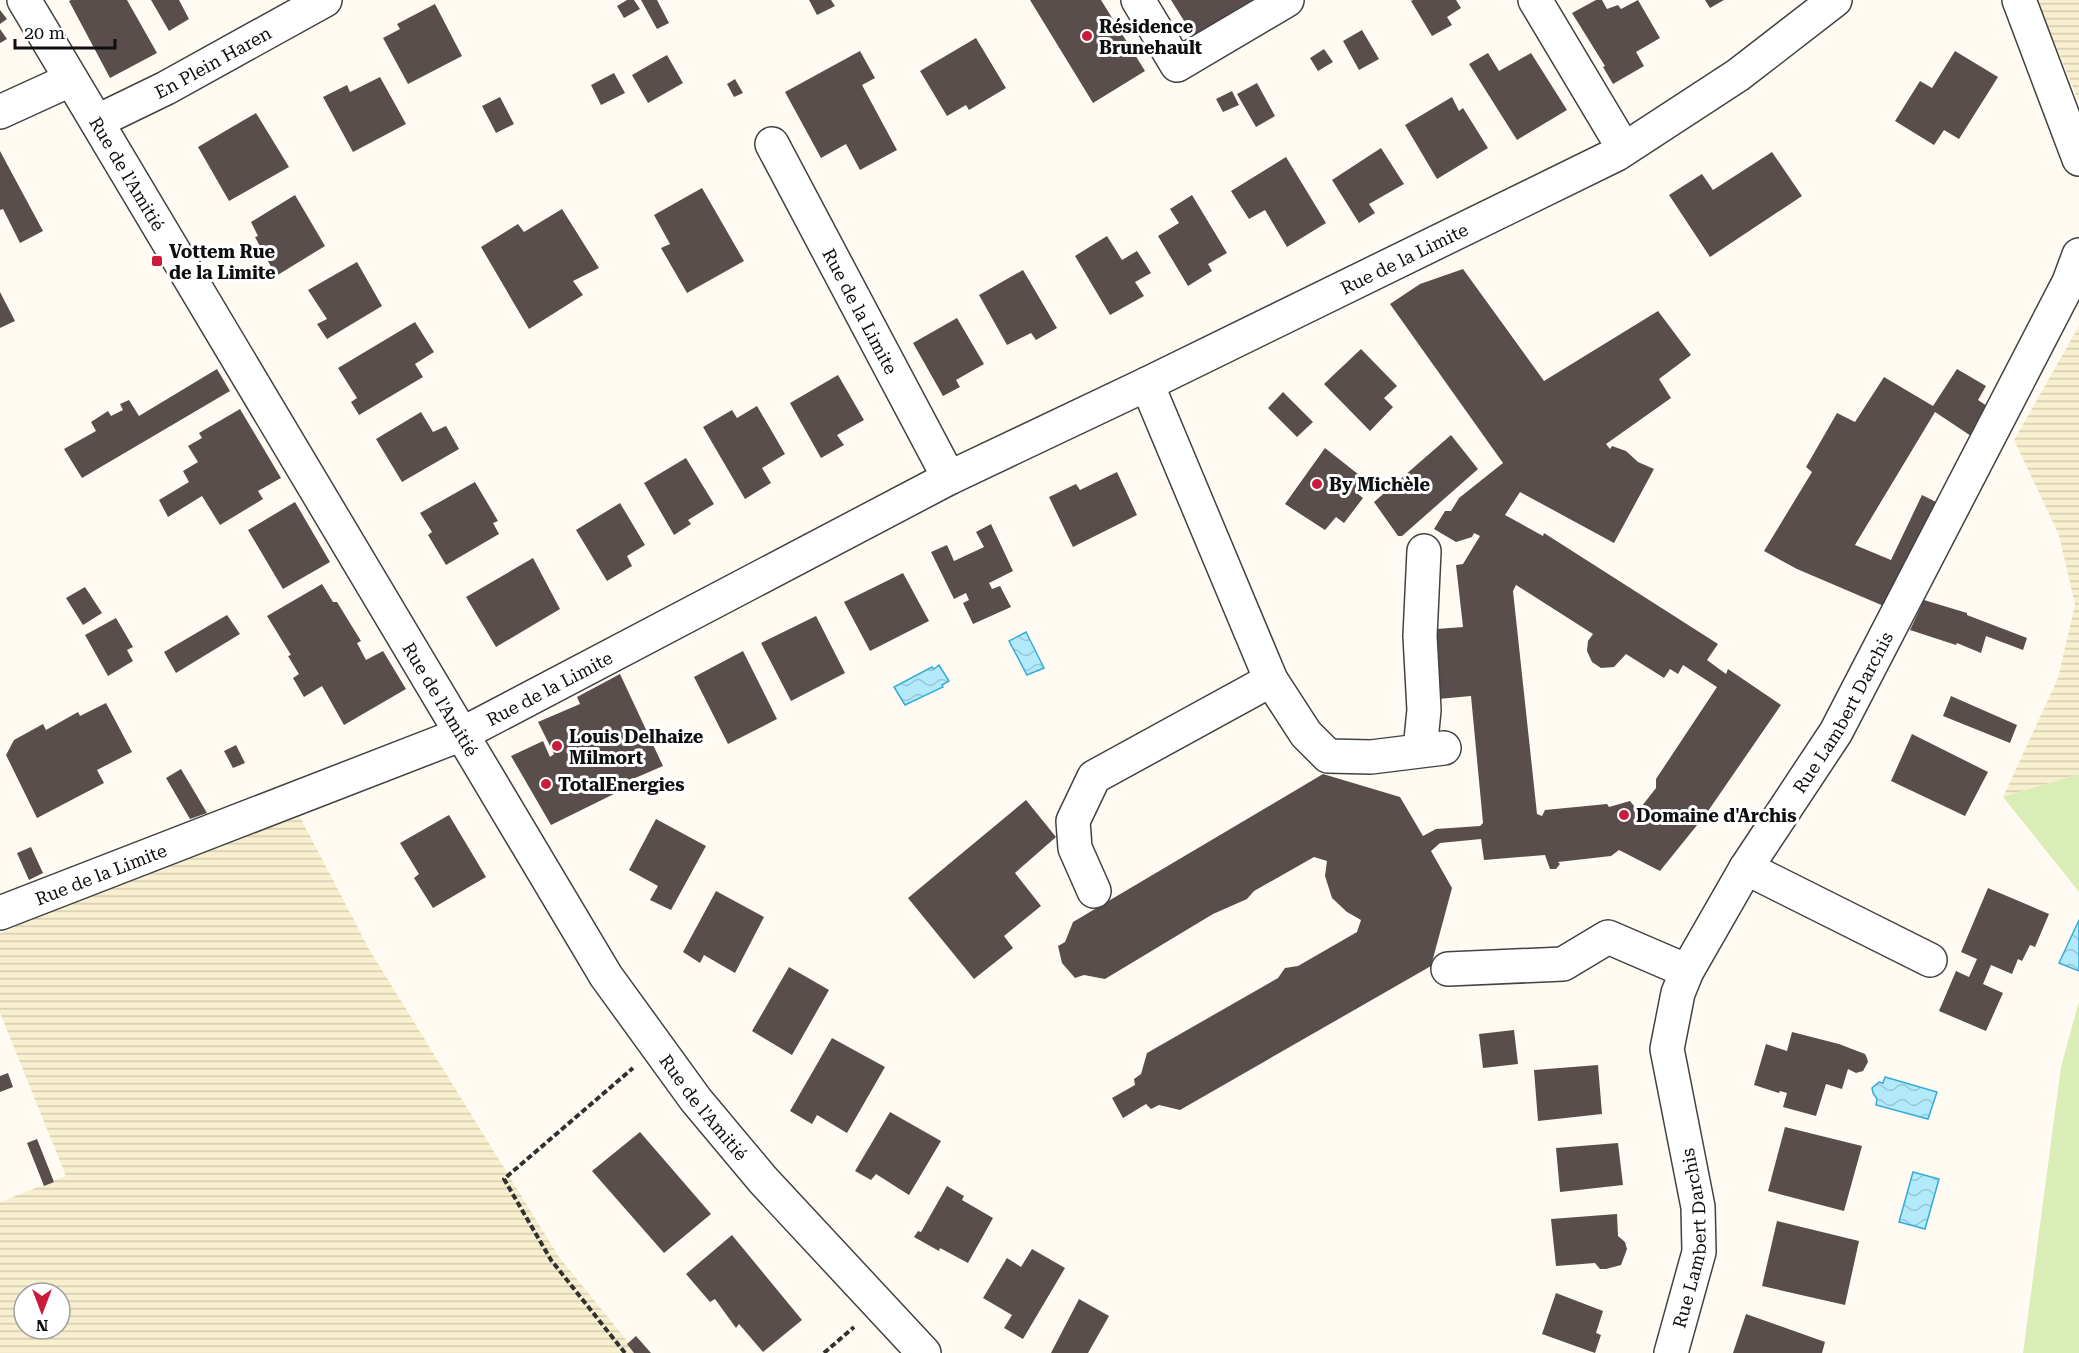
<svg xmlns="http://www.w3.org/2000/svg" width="2079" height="1353" font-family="'Roboto Serif',serif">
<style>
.farmland{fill:url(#farmland-rules);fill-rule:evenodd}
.grass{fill:#dbedb7}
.water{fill:url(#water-waves);stroke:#33acd8;stroke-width:1.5}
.building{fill:#594e4b;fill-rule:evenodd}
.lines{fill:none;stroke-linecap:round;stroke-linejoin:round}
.minor-casing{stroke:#424242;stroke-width:36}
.path{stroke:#313131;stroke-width:4;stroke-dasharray:6 3;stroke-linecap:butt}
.minor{stroke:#fff;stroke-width:33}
.poi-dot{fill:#cb1b3b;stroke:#fff;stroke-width:2}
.labels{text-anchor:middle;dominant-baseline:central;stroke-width:6;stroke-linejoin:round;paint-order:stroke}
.poi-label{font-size:18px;font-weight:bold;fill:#0f0f0f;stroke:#fff;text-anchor:start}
.street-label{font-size:18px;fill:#0f0f0f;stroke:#fff}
</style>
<defs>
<pattern id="farmland-rules" width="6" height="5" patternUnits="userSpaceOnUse" patternTransform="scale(1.5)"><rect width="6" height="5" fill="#f8efcf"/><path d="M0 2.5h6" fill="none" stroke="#d3ccb1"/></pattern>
<pattern id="water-waves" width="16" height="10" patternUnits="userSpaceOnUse" patternTransform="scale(1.5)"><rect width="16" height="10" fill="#b2e9fb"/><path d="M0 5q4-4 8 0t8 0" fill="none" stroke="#98c7d6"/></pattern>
</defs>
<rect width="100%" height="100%" fill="#fffbf2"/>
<!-- farmland -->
<path class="farmland" d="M2037,0H2079V102Z
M2079,326V774L2003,797L2058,678L2075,605L2059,535L2014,440Z
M300,817L369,949L559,1257L637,1353H0V1202L66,1176L0,1013V933L144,873ZM24,1293H60V1329H24Z"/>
<!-- grass -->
<path class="grass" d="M2079,774V892L2003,797Z
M2079,1001V1353H2023L2061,1067Z"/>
<!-- water -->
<path class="water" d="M1026,632L1044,668L1027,675L1009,641Z
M939,665L949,681L942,685L943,687L905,705L894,687L932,667L934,669Z
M2079,920V971L2059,963Z
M1885,1077L1937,1092L1928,1119L1876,1105L1877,1099L1873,1093L1872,1088L1879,1082L1883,1083Z
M1913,1172L1939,1179L1925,1229L1899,1222Z"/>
<!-- building -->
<path class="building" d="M71,0H127L157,53L110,78L69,1Z
M151,0H179L189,19L169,31Z
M627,0H634L640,9L624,18L617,6Z
M641,0H657L669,23L657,29Z
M809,0H831L835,6L817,15Z
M1030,0H1101L1145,71L1093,103Z
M1171,0H1262L1196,40Z
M1413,0H1456L1461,8L1447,17L1452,25L1432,36L1411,1Z
M1596,0H1602L1607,9L1618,5L1621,9L1638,0L1660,38L1636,52L1644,66L1613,84L1603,67L1605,66L1572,13Z
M1705,0H1724L1710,8Z
M435,4L462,56L408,84L383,38L400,29L397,24Z
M0,10L7,19L0,24Z
M0,29L7,39L0,43Z
M1362,30L1379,59L1359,70L1343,41Z
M976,38L1006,88L969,110L966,105L947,116L920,71Z
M1324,49L1333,62L1318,71L1310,58Z
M860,51L875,78L862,85L897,150L860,170L846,144L821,158L785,92Z
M1955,51L1998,77L1959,139L1944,130L1934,145L1895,121L1920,81L1932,88Z
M1488,53L1499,71L1531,53L1567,110L1517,140L1469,64Z
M667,55L683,83L648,103L632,75Z
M614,73L625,93L601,105L591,85Z
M380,77L406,124L353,152L323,97L347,85L350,92Z
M735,79L743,93L734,97L727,84Z
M1257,83L1275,116L1256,127L1237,94Z
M1232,91L1239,105L1223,112L1216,99Z
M500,97L514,124L496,133L482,106Z
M1452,97L1459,111L1463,108L1488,148L1437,179L1405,125Z
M256,113L289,167L229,201L198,147Z
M1381,148L1404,184L1369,204L1375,213L1359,223L1332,180Z
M0,151L43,231L20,243L3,209L0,210Z
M1772,152L1802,196L1710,257L1669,195L1702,174L1713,190Z
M1286,157L1326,223L1287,247L1265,210L1249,219L1231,191Z
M702,188L744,261L687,293L661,248L670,244L654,215Z
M295,195L325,246L276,276L255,237L258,236L251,222Z
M1192,195L1227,253L1208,264L1212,271L1188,286L1158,236L1179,223L1170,209Z
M562,209L599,268L573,281L583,295L529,329L481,247L518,224L524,232Z
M1107,236L1122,260L1137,251L1151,273L1135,282L1144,296L1110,315L1075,256Z
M357,262L382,306L327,339L317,324L327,319L308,290Z
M1463,269L1544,381L1658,311L1691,355L1659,379L1671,398L1606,444L1610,449L1612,446L1626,451L1638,462L1654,469L1614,543L1520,492L1505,515L1543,536L1544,533L1718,644L1707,660L1726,674L1728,669L1781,705L1706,814L1660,871L1619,850L1611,856L1558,862L1560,864L1556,869H1550L1545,855L1484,860L1481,839L1440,843L1431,851L1452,888L1431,966L1180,1110L1159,1105L1151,1109L1146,1104L1123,1118L1112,1098L1135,1085L1134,1079L1141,1074L1147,1053L1278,978L1285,968L1298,966L1357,932L1361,920L1347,912L1332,898L1325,876L1327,861L1314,857L1254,891L1247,899L1213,914L1105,979L1084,975L1075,978L1062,963L1058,946L1065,942L1073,922L1323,774L1400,797L1423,836L1436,829L1480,826L1483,823L1471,696L1438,699L1436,629L1463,627L1456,565L1463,564L1480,536L1474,533L1472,537L1456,542L1434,529L1445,511H1451L1459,498L1503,463L1390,304L1420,284ZM1516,585L1593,634L1588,641L1587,651L1592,662L1601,668L1614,667L1626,654L1664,678L1670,669L1678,674L1683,665L1717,687L1656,779V788L1638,811L1630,801L1609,807L1607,804L1545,810L1542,816L1537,814L1513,591Z
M1023,270L1057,328L1036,340L1031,333L1007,345L979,295Z
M0,292L15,321L0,328Z
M957,318L984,364L956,380L960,387L943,396L913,343Z
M415,322L434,352L415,364L423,377L359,415L351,402L357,398L338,368Z
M1361,349L1397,386L1384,398L1393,407L1370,431L1324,384Z
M217,369L230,391L82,478L64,449L96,431L91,422L108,411L111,416L123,410L120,404L129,400L139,416Z
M1957,369L1986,386L1978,400L1987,406L1971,436L1935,412L1855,545L1891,560L1922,495L1938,503L1886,607L1797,569L1764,551L1812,472L1806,467L1837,413L1855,422L1884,377L1933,406Z
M838,375L864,420L837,435L844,445L821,458L790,403Z
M1283,392L1313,422L1297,437L1268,408Z
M757,406L785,454L762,468L771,483L745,499L703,427L732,410L737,418Z
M240,409L281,478L258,491L263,499L220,525L202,496L168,517L159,500L189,482L183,471L198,462L188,446L202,438L199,433Z
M421,412L433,432L446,426L459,449L402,482L376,439Z
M1451,435L1478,469L1402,536H1398L1374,502Z
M1325,448L1368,482L1358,494L1363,498L1344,523L1336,517L1325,530L1285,504Z
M686,458L714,504L688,520L691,524L674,535L644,483Z
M1117,472L1137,515L1073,547L1049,497L1076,484L1080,490Z
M475,482L498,521L493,523L499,534L446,565L428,535L432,532L420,513Z
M295,502L330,562L283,589L248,530Z
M620,503L645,545L627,556L632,566L607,581L576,530Z
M991,524L1013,571L989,583L992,589L1000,586L1011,607L973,624L963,603L969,600L966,593L954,599L931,552L947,545L954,561L984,547L976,532Z
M533,558L560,609L496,647L466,597Z
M903,573L929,621L870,651L844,602Z
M322,584L333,602H337L361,641L357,643L366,660L383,651L406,689L344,725L322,686L304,697L293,678L299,674L288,656L291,655L267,616Z
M85,587L102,613L83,625L66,598Z
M1924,600L1967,613V615L2027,638L2023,650L1986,636L1981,653L1957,643L1956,645L1910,630Z
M227,615L240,634L176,673L164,652Z
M816,616L845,673L791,701L761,643Z
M116,618L133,647L127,650L133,661L108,676L85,635Z
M743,651L777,719L728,744L694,677Z
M620,674L663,766L619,785L622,790L551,825L511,756L543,741L550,757L554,754L538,722L580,704L577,697Z
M1951,696L2017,725L2010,743L1943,716Z
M106,703L132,752L97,770L104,783L37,818L6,755L14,740L43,724L46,730L78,712L80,716Z
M1912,734L1988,772L1965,816L1891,781Z
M236,745L245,763L233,768L224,751Z
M181,769L207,813L190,819L166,778Z
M1026,800L1056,837L1015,873L1041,906L1004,936L1013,948L974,979L908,898Z
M449,815L486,877L433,908L414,878L419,874L400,843Z
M656,819L706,846L671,910L650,900L658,886L629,870Z
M31,847L43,873L29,880L17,853Z
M1988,888L2049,914L2035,947L2030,945L2022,961L2018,959L2012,974L1991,965L1983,984L2003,993L1986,1031L1939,1011L1956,971L1969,977L1977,959L1961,952Z
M716,891L764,917L735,973L704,955L700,963L683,952Z
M789,967L829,990L792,1055L752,1031Z
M1514,1030L1518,1064L1483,1068L1479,1034Z
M1792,1032L1839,1044L1865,1054L1867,1058L1868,1062L1863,1071L1856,1073L1848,1069L1842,1089L1826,1084L1816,1116L1783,1107L1787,1093L1780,1091L1779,1093L1754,1085L1766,1044L1787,1051Z
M832,1038L885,1067L847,1133L817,1115L812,1124L790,1111Z
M1598,1065L1602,1114L1538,1121L1534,1070Z
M8,1073L13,1087L0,1092V1076Z
M890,1112L941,1141L909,1195L876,1174L871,1180L855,1171Z
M1785,1127L1862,1146L1844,1211L1768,1191Z
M640,1132L711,1214L664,1253L592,1171Z
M37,1139L54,1182L44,1186L27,1143Z
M1618,1143L1623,1185L1560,1192L1556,1148Z
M947,1186L964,1196L962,1200L993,1218L968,1263L940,1248L939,1251L914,1237L918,1231L921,1232Z
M1617,1214L1618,1236L1625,1242L1627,1249L1621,1265L1606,1269H1600L1595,1263L1556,1266L1551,1219Z
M1777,1221L1859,1241L1845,1305L1762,1286Z
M732,1235L802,1320L763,1352L739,1324L736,1328L715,1299L710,1302L686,1274Z
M1032,1249L1065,1268L1023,1339L1004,1328L1012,1315L983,1298L1007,1258L1021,1267Z
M1556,1293L1603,1311L1596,1333L1601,1335L1595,1353L1542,1334Z
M1079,1299L1109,1316L1088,1353H1051Z
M1746,1314L1825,1342L1822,1353H1733Z
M636,1336L651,1353H634L627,1344Z"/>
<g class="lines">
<defs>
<g id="minor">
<path id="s1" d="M24,0L606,976L696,1100L763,1180L924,1353"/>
<path d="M1138,0L1177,65L1287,0"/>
<path d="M1535,0L1624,149"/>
<path d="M2019,0L2079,159"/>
<path d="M0,112L70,80"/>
<path id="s2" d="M98,121L166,88L325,0"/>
<path id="s3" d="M772,144L949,478"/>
<path d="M1147,384L1271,680L1306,734L1328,756L1371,757L1444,748"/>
<path d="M1420,750L1424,710L1420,636L1424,551"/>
<path d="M1746,868L1930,960"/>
<path d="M1094,891L1075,848L1073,821L1094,777L1271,680"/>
<path id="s4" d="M0,913L462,734L949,478L1147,384L1617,154L1738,75L1835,0"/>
<path d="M1448,969L1563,964L1608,937L1687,971"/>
<path id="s5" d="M1671,1353L1699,1252L1698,1207L1667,1049L1678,993L1687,971L1746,868L1836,732L2069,282L2079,255"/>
</g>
</defs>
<!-- minor casing -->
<use href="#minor" class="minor-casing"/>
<!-- path -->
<path class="path" d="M625,1353L551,1260L504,1179L633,1068
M824,1353L854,1327"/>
<!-- minor -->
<use href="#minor" class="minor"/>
</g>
<!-- markers -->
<g class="poi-dot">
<circle cx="1087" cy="36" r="6"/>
<rect x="151" y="255" width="12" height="12" rx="3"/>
<circle cx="1317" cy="484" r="6"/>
<circle cx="557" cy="746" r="6"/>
<circle cx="546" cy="784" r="6"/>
<circle cx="1624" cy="815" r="6"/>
</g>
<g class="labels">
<!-- poi labels -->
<g class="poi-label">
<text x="1099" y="26">Résidence<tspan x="1099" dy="21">Brunehault</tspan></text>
<text x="169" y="251">Vottem Rue<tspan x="169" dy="21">de la Limite</tspan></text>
<text x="1329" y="484">By Michèle</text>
<text x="569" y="736">Louis Delhaize<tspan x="569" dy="21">Milmort</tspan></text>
<text x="558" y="784">TotalEnergies</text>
<text x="1636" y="815">Domaine d'Archis</text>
</g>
<!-- street labels -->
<g class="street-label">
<text stroke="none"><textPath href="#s2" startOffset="129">En Plein Haren</textPath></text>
<text stroke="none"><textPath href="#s1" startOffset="202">Rue de l'Amitié</textPath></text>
<text stroke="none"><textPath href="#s4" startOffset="1551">Rue de la Limite</textPath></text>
<text stroke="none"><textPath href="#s3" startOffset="189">Rue de la Limite</textPath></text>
<text stroke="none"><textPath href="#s4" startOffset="594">Rue de la Limite</textPath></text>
<text stroke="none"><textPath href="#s1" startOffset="814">Rue de l'Amitié</textPath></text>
<text stroke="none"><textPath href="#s5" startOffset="694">Rue Lambert Darchis</textPath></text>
<text stroke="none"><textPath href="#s4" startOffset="108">Rue de la Limite</textPath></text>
<text stroke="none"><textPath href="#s1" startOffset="1300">Rue de l'Amitié</textPath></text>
<text stroke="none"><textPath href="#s5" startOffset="118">Rue Lambert Darchis</textPath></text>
</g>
</g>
<!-- north arrow -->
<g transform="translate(42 1311) rotate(180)"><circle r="28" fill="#ffffff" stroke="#9f9f9f" stroke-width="1.5"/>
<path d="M0-4.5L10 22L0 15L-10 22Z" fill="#cb1b3b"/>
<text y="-9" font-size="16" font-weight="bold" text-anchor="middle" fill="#0f0f0f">N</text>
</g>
<!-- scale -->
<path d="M15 39v9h100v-9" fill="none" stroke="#0f0f0f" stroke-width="3"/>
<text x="24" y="39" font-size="18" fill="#0f0f0f" stroke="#ffffff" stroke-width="4.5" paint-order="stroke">20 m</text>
</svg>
